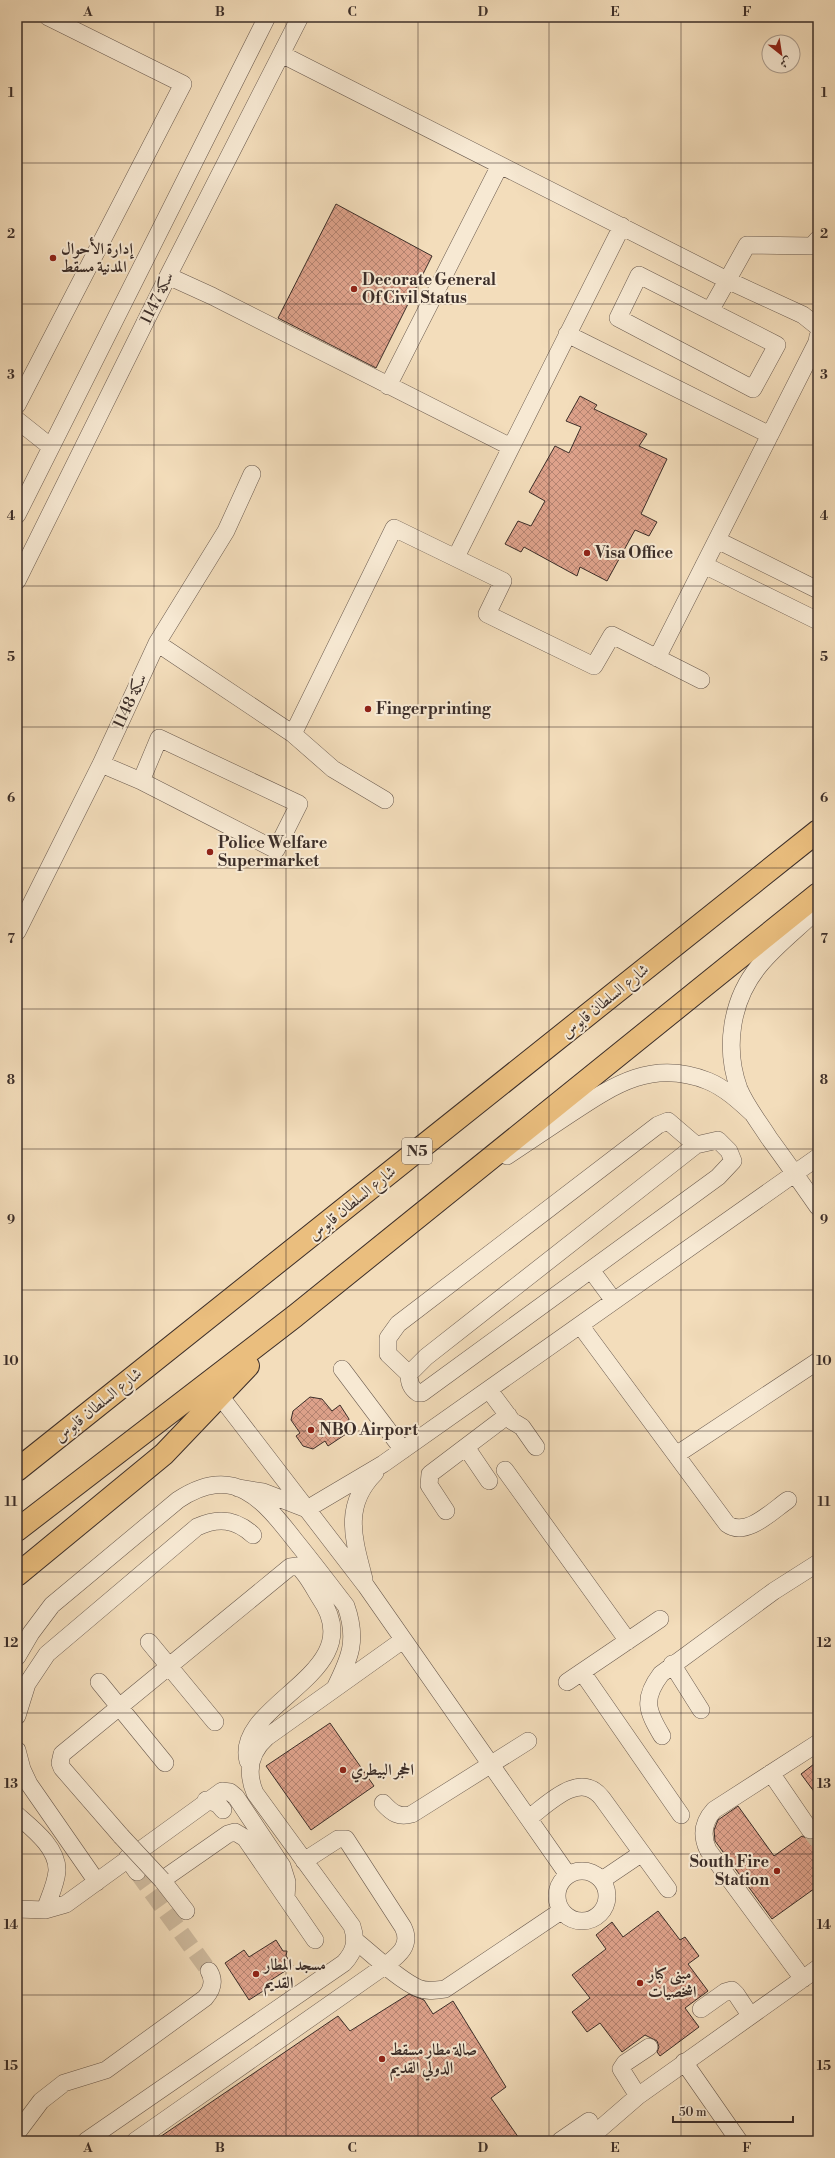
<svg xmlns="http://www.w3.org/2000/svg" width="835" height="2158" font-family="'Libre Bodoni',Amiri,serif">
<style>
.building{fill:url(#building-cross-hatch);stroke:#3c2e29}
.lines{fill:none;stroke-linecap:round;stroke-linejoin:round}
.minor-tunnel{stroke:#ceba9e;stroke-width:17;stroke-dasharray:17 8;stroke-linecap:butt}
.minor-casing{stroke:#6a5a4e;stroke-width:18}
.highway-casing{stroke:#3c2e29;stroke-width:24}
.minor{stroke:#f7e9d3;stroke-width:17}
.highway{stroke:#eabe7e;stroke-width:22}
.minor-bridge-casing{stroke:#6a5a4e;stroke-width:18;stroke-linecap:butt}
.minor-bridge{stroke:#f7e9d3;stroke-width:17}
.grid{fill:none;stroke:#3c2e29;stroke-width:1;stroke-opacity:0.55}
.poi-dot{fill:#8f2418;stroke:#f7e9d3;stroke-width:1.5}
.labels{text-anchor:middle;dominant-baseline:central;stroke-width:4;stroke-linejoin:round;paint-order:stroke}
.shield{fill:#f7e9d3;stroke:#74665c;stroke-width:1}
.shield-label{font-size:15px;font-weight:bold;fill:#3c2e29}
.poi-label{font-size:16px;font-weight:bold;fill:#3c2e29;stroke:#f7e9d3;text-anchor:start}
.street-label{font-size:16px;fill:#3c2e29;stroke:#f7e9d3}
.neatline{fill:none;stroke:#3c2e29;stroke-width:1.5}
.grid-label{font-size:13px;text-anchor:middle;font-weight:bold;fill:#3c2e29}
</style>
<defs>
<pattern id="building-cross-hatch" width="8" height="8" patternUnits="userSpaceOnUse"><rect width="8" height="8" fill="#dea28b"/><path d="M0 0l8 8M0 8l8-8" fill="none" stroke="#b58472"/></pattern>
</defs>
<rect width="100%" height="100%" fill="#f3ddbb"/>
<filter id="stains"><feTurbulence type="fractalNoise" baseFrequency=".005" numOctaves="4"/><feColorMatrix values="0 0 0 0 .2 0 0 0 0 .09 0 0 0 0 .02 0 0 0 .5 -.17"/></filter>
<radialGradient id="worn" r=".72"><stop offset=".6" stop-color="#630" stop-opacity="0"/><stop offset="1" stop-color="#630" stop-opacity=".3"/></radialGradient>
<!-- building -->
<path class="building" d="M336,204L432,256L376,368L278,318Z
M580,396L597,405L594,409L647,434L639,446L667,459L641,514L657,522L649,536L635,530L607,581L580,567L577,576L524,547L521,552L505,544L518,521L531,526L545,501L529,492L555,446L569,453L581,427L566,421Z
M310,1397L322,1399L332,1411L340,1405L349,1419L346,1434L328,1446L325,1441L313,1449L303,1446L296,1436L300,1433L291,1420L293,1411Z
M330,1723L374,1786L311,1830L266,1766Z
M818,1761V1797L801,1774Z
M738,1806L774,1856L802,1836L810,1840L818,1836V1886L772,1919L715,1841L714,1830L718,1820Z
M658,1911L680,1940L685,1937L699,1956L688,1964L708,1991L685,2008L699,2027L660,2056L657,2052L659,2047L657,2041L645,2035L622,2052L600,2023L587,2032L572,2012L590,1998L572,1975L606,1949L596,1935L612,1922L623,1937Z
M276,1940L283,1951H287L286,1956L293,1966L268,1982L271,1986L249,2000L225,1963L244,1950L249,1957Z
M409,1994L424,2000L433,2014L453,2001L506,2087L491,2098L521,2141H154L338,2016L350,2031Z"/>
<g class="lines">
<!-- minor-tunnel -->
<path class="minor-tunnel" d="M810,1830L818,1841
M137,1872L209,1971"/>
<defs>
<path id="minor" d="M281,54L727,280L803,315L818,327
M639,275L777,345L753,389L618,318Z
M168,276L212,296L511,447
M710,311L747,245L812,246L818,239
M567,334L770,435
M388,386L500,165
M17,405L183,84L48,17
M17,420L51,447
M17,515L267,17
M717,540L818,590
M456,557L622,226
M704,565L818,621
M17,581L168,276L300,17
M157,643L293,734L333,769L385,800
M657,658L817,342L818,336
M293,734L394,528L503,581L487,614L594,666L612,635L701,680
M101,764L141,781L276,850L299,804L159,738L141,781
M818,909C799,928 776,945 759,966C731,1000 724,1048 739,1089C746,1106 759,1122 769,1138C786,1161 802,1184 818,1207
M17,932L101,764L157,643L226,531L252,474
M718,1140L729,1151L733,1161L718,1177L422,1393H418C411,1388 409,1383 409,1374L426,1357L696,1145Z
M507,1156C528,1142 549,1128 570,1114C615,1084 653,1059 708,1081C725,1088 739,1101 752,1113
M591,1270L614,1301
M580,1325L727,1524C746,1538 772,1511 788,1500
M342,1369L403,1450
M409,1374L388,1354V1338L398,1324L658,1125L668,1121L696,1145
M489,1390L512,1421L522,1427L536,1447
M220,1396L366,1586L568,1875
M466,1447L489,1481
M676,1455L818,1361
M505,1470L628,1641
M238,1488L263,1492L307,1509L383,1464L818,1157
M446,1511L429,1485L430,1474L508,1415
M364,1579C354,1540 342,1506 375,1473
M149,1642L215,1722
M17,1657L31,1633L52,1605L178,1500C235,1462 264,1501 297,1543C314,1564 330,1585 346,1606C358,1640 350,1658 335,1688
M672,1664L701,1710
M582,1672L681,1815
M99,1682L165,1763
M567,1682L660,1619
M17,1716L27,1684L47,1654L197,1527C218,1517 236,1519 253,1535
M662,1736C647,1711 642,1699 661,1674L774,1591L818,1563
M17,1750L22,1769L29,1784L97,1882
M771,1773L810,1830
M206,1800L218,1804L223,1810
M383,1803C392,1813 399,1818 412,1814L528,1741
M17,1815C33,1829 58,1848 57,1871C56,1884 49,1898 45,1910
M529,1818C549,1803 580,1770 602,1798L668,1889
M121,1836L62,1768L60,1763L62,1754L290,1567L297,1566C306,1572 314,1589 320,1598C373,1673 233,1703 248,1761
M127,1858L137,1872
M557 1896a25 25 0 1 1 50 0a25 25 0 1 1-50 0Z
M602,1880L642,1853
M17,1909L45,1910L66,1904L222,1791L230,1792L236,1797L282,1866L287,1882L286,1898
M186,1911L162,1880L228,1834L235,1832L245,1838L315,1940
M356,1941C372,1954 399,1980 418,1988C427,1992 436,1990 445,1989L561,1911
M803,1979L708,1850C701,1835 703,1822 714,1810L818,1743
M701,2009L725,1992L732,1990L736,1994L750,2015
M684,2062L739,2141
M638,2096L621,2069L625,2063L649,2047
M17,2133L41,2101L64,2083L106,2070L205,1998C212,1990 215,1981 209,1971
M86,2141L344,1963C355,1951 357,1941 352,1926L255,1793C246,1772 250,1752 267,1737L403,1640
M135,2141L386,1965C399,1955 412,1945 403,1927L346,1839H338L304,1861
M560,2141L589,2121
M586,2141L638,2096L818,1968"/>
<path id="highway" d="M17,1470L818,831
M17,1530L295,1316L818,894
M17,1575L164,1454L248,1366"/>
</defs>
<!-- minor casing -->
<use href="#minor" class="minor-casing"/>
<!-- highway casing -->
<use href="#highway" class="highway-casing"/>
<!-- minor -->
<use href="#minor" class="minor"/>
<!-- highway -->
<use href="#highway" class="highway"/>
<defs>
<path id="minor-bridge" d="M121,1836L162,1880"/>
</defs>
<!-- minor-bridge casing -->
<use href="#minor-bridge" class="minor-bridge-casing"/>
<!-- minor-bridge -->
<use href="#minor-bridge" class="minor-bridge"/>
</g>
<!-- grid -->
<path class="grid" d="M154,17V2141M286,17V2141M418,17V2141M549,17V2141M681,17V2141M17,163H818M17,304H818M17,445H818M17,586H818M17,727H818M17,868H818M17,1009H818M17,1149H818M17,1290H818M17,1431H818M17,1572H818M17,1713H818M17,1854H818M17,1995H818"/>
<!-- markers -->
<g class="poi-dot">
<circle cx="53" cy="258" r="4"/>
<circle cx="354" cy="289" r="4"/>
<circle cx="587" cy="553" r="4"/>
<circle cx="368" cy="709" r="4"/>
<circle cx="210" cy="852" r="4"/>
<circle cx="311" cy="1430" r="4"/>
<circle cx="343" cy="1770" r="4"/>
<circle cx="777" cy="1871" r="4"/>
<circle cx="256" cy="1974" r="4"/>
<circle cx="640" cy="1983" r="4"/>
<circle cx="382" cy="2059" r="4"/>
</g>
<g class="labels">
<!-- shield labels -->
<rect class="shield" x="402" y="1138" width="30" height="26" rx="3"/>
<g class="shield-label">
<text x="417" y="1151">N5</text>
</g>
<!-- poi labels -->
<g class="poi-label">
<text x="61" y="249">إدارة الأحوال<tspan x="61" dy="18">المدنية مسقط</tspan></text>
<text x="362" y="280">Decorate General<tspan x="362" dy="18">Of Civil Status</tspan></text>
<text x="595" y="553">Visa Office</text>
<text x="376" y="709">Fingerprinting</text>
<text x="218" y="843">Police Welfare<tspan x="218" dy="18">Supermarket</tspan></text>
<text x="319" y="1430">NBO Airport</text>
<text x="351" y="1770">الحجر البيطري</text>
<text x="769" y="1862" text-anchor="end">South Fire<tspan x="769" dy="18">Station</tspan></text>
<text x="264" y="1965">مسجد المطار<tspan x="264" dy="18">القديم</tspan></text>
<text x="648" y="1974">مبنى كبار<tspan x="648" dy="18">اشخصيات</tspan></text>
<text x="390" y="2050">صالة مطار مسقط<tspan x="390" dy="18">الدولي القديم</tspan></text>
</g>
<!-- street labels -->
<g class="street-label">
<text transform="translate(157 298) rotate(-64)">سكة 1147</text>
<text transform="translate(130 701) rotate(-65)">سكة 1148</text>
<text transform="translate(605 1001) rotate(-39)">شارع السلطان قابوس</text>
<text transform="translate(352 1203) rotate(-39)">شارع السلطان قابوس</text>
<text transform="translate(98 1405) rotate(-39)">شارع السلطان قابوس</text>
</g>
</g>
<!-- margin -->
<rect width="835" height="2158" fill="none" stroke="#f3ddbb" stroke-width="44"/>
<!-- north arrow -->
<g transform="translate(781 54) rotate(150)"><circle r="19" fill="#f7e9d3" stroke="#ac9e8f"/>
<path d="M0-3L7 15L0 10L-7 15Z" fill="#8f2418"/>
<text y="-6" font-size="11" font-weight="bold" text-anchor="middle" fill="#3c2e29">ش</text>
</g>
<!-- scale -->
<path d="M673 2116v6h120v-6" fill="none" stroke="#3c2e29" stroke-width="2"/>
<text x="679" y="2116" font-size="12" fill="#3c2e29" stroke="#f7e9d3" stroke-width="3" paint-order="stroke">50 m</text>
<rect x="22" y="22" width="791" height="2114" class="neatline"/>
<g class="grid-label">
<text x="88" y="16">A</text>
<text x="220" y="16">B</text>
<text x="352" y="16">C</text>
<text x="483" y="16">D</text>
<text x="615" y="16">E</text>
<text x="747" y="16">F</text>
<text x="11" y="97">1</text>
<text x="824" y="97">1</text>
<text x="11" y="238">2</text>
<text x="824" y="238">2</text>
<text x="11" y="379">3</text>
<text x="824" y="379">3</text>
<text x="11" y="520">4</text>
<text x="824" y="520">4</text>
<text x="11" y="661">5</text>
<text x="824" y="661">5</text>
<text x="11" y="802">6</text>
<text x="824" y="802">6</text>
<text x="11" y="943">7</text>
<text x="824" y="943">7</text>
<text x="11" y="1084">8</text>
<text x="824" y="1084">8</text>
<text x="11" y="1224">9</text>
<text x="824" y="1224">9</text>
<text x="11" y="1365">10</text>
<text x="824" y="1365">10</text>
<text x="11" y="1506">11</text>
<text x="824" y="1506">11</text>
<text x="11" y="1647">12</text>
<text x="824" y="1647">12</text>
<text x="11" y="1788">13</text>
<text x="824" y="1788">13</text>
<text x="11" y="1929">14</text>
<text x="824" y="1929">14</text>
<text x="11" y="2070">15</text>
<text x="824" y="2070">15</text>
<text x="88" y="2152">A</text>
<text x="220" y="2152">B</text>
<text x="352" y="2152">C</text>
<text x="483" y="2152">D</text>
<text x="615" y="2152">E</text>
<text x="747" y="2152">F</text>
</g>
<rect width="100%" height="100%" filter="url(#stains)"/>
<rect width="100%" height="100%" fill="url(#worn)"/>
</svg>
